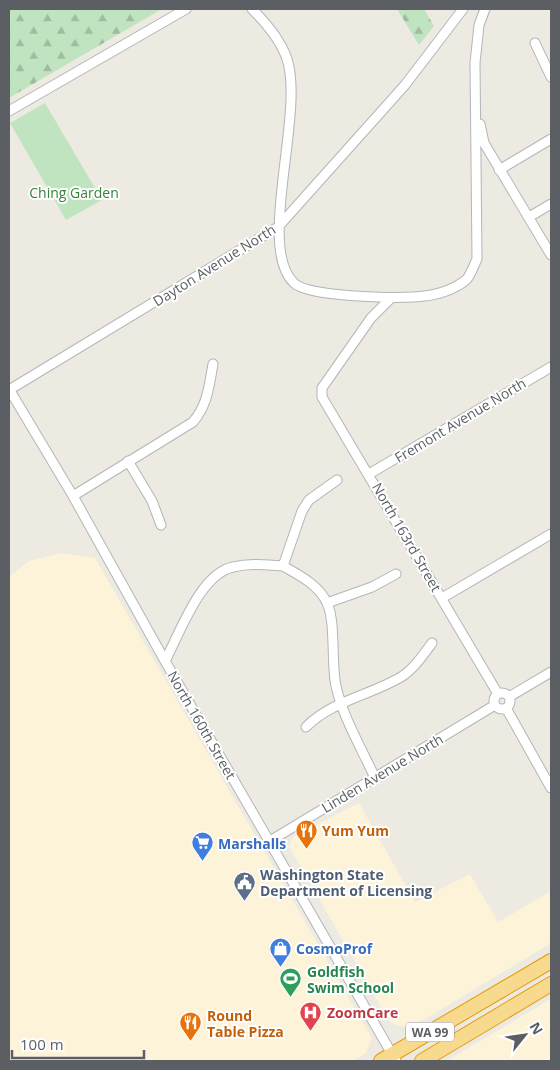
<svg xmlns="http://www.w3.org/2000/svg" width="560" height="1070" font-family="'Open Sans',sans-serif">
<style>
.commercial{fill:#fcf3d8}
.forest{fill:url(#forest-firs)}
.green{fill:#c1e4c0}
.lines{fill:none;stroke-linecap:round;stroke-linejoin:round}
.minor-casing{stroke:#b3b5b9;stroke-width:11}
.highway-casing{stroke:#e69a09;stroke-width:16}
.minor{stroke:#fff;stroke-width:9}
.highway{stroke:#f8da8e;stroke-width:14}
.labels{text-anchor:middle;dominant-baseline:central;stroke-width:4;stroke-linejoin:round;paint-order:stroke}
.shield{fill:#fff;stroke:#8c8f92;stroke-width:1}
.shield-label{font-size:12px;font-weight:bold;fill:#5b5f63}
.park-label{font-size:14px;fill:#38843a;stroke:#fff}
.street-label{font-size:14px;fill:#5b5f63;stroke:#fff}
.food-label{font-size:14px;font-weight:bold;fill:#c56008;stroke:#fff;text-anchor:start}
.shop-label{font-size:14px;font-weight:bold;fill:#366cbe;stroke:#fff;text-anchor:start}
.service-label{font-size:14px;font-weight:bold;fill:#4e5e75;stroke:#fff;text-anchor:start}
.leisure-label{font-size:14px;font-weight:bold;fill:#27864d;stroke:#fff;text-anchor:start}
.health-label{font-size:14px;font-weight:bold;fill:#be3a42;stroke:#fff;text-anchor:start}
</style>
<defs>
<pattern id="forest-firs" width="22" height="20" patternUnits="userSpaceOnUse" patternTransform="scale(1.25)"><rect width="22" height="20" fill="#c1e4c0"/><path d="M5 1l3.5 6h-7zM16 11l3.5 6h-7z" fill="#a0bca0"/></pattern>
</defs>
<rect width="100%" height="100%" fill="#edeae2"/>
<!-- commercial -->
<path class="commercial" d="M61,553L95,558L372,1038L366,1053L353,1061H9V577L29,561Z
M359,803L415,902L470,874L498,922L551,891V943L412,1027L398,1026L389,1021L289,846L293,837Z
M551,999V1061H446Z"/>
<!-- forest -->
<path class="forest" d="M9,9H162L9,98Z
M397,9H424L434,26L419,45Z"/>
<!-- green -->
<path class="green" d="M45,103L102,200L66,220L10,123Z"/>
<g class="lines">
<defs>
<path id="minor" d="M252,9C265,22 281,41 287,59C305,113 256,248 294,283C309,297 391,298 414,297C432,296 452,292 467,279C471,274 474,265 477,259L475,63L479,25L485,9
M535,43L551,77
M9,111L186,9
M480,124L484,143L551,255
M499,170L551,139
M529,217L551,204
M391,298L371,318L322,388V397L498,694
M9,389L73,496L165,661L396,1061
M9,390L278,227L405,85L463,9
M128,461L152,501L161,525
M369,474L551,367
M337,480L309,500L302,511L283,566C299,575 319,585 327,603C336,622 331,663 336,686C343,718 362,749 375,778
M73,496L193,422C208,404 209,386 213,364
M442,598L551,534
M327,603L372,587L396,574
M165,661C180,633 200,574 233,567C250,563 266,565 283,566
M494 701a8 8 0 1 1 16 0a8 8 0 1 1-16 0Z
M509,697L551,672
M506,708L551,788
M306,727C331,701 371,695 401,677C414,669 423,655 432,643
M270,841L495,705"/>
<path id="highway" d="M381,1061L551,961
M422,1061L551,984"/>
</defs>
<!-- minor casing -->
<use href="#minor" class="minor-casing"/>
<!-- highway casing -->
<use href="#highway" class="highway-casing"/>
<!-- minor -->
<use href="#minor" class="minor"/>
<!-- highway -->
<use href="#highway" class="highway"/>
</g>
<!-- icons -->
<defs>
<symbol id="restaurant-pin" viewBox="-11 -11 22 30"><path d="M0 17L-7.5 6A9.5 9.5 0 1 1 7.5 6Z" fill="#e8710a" stroke="#fff"/><path d="M-5-6h1v4h1v-4h1v4h1v-4h1v5L-1.5 .5V6h-2V.5L-5-1ZM5-6V6H3V1.5H1.5Q1.5-4 5-6Z" fill="#fff"/></symbol>
<symbol id="supermarket-pin" viewBox="-11 -11 22 30"><path d="M0 17L-7.5 6A9.5 9.5 0 1 1 7.5 6Z" fill="#3f7fe0" stroke="#fff"/><path d="M-6-5.5h2.5l.6 2H6L4.5 2H-2.5L-4.4-4H-6ZM-1.5 3.2a1.3 1.3 0 1 0 .1 0ZM3 3.2a1.3 1.3 0 1 0 .1 0Z" fill="#fff"/></symbol>
<symbol id="civic-pin" viewBox="-11 -11 22 30"><path d="M0 17L-7.5 6A9.5 9.5 0 1 1 7.5 6Z" fill="#5c6f8a" stroke="#fff"/><path d="M-.6-6.5H3V-4.5H.6V-3L4-1V1h2V6H-6V1h2V-1L-.6-3ZM-1.2 2.5V6h2.4V2.5Z" fill="#fff"/></symbol>
<symbol id="shop-pin" viewBox="-11 -11 22 30"><path d="M0 17L-7.5 6A9.5 9.5 0 1 1 7.5 6Z" fill="#3f7fe0" stroke="#fff"/><path d="M-5-2.5h2.3a2.7 3.5 0 0 1 5.4 0H5L5.5 6h-11ZM-1.5-2.5h3a1.5 2.3 0 0 0-3 0Z" fill="#fff"/></symbol>
<symbol id="stadium-pin" viewBox="-11 -11 22 30"><path d="M0 17L-7.5 6A9.5 9.5 0 1 1 7.5 6Z" fill="#2e9e5b" stroke="#fff"/><path d="M0-5a6.5 5 0 1 0 0 10a6.5 5 0 1 0 0-10ZM-3.5-1.8h7v3.6h-7Z" fill="#fff"/></symbol>
<symbol id="hospital-pin" viewBox="-11 -11 22 30"><path d="M0 17L-7.5 6A9.5 9.5 0 1 1 7.5 6Z" fill="#e0444e" stroke="#fff"/><path d="M-5-5h3v3.5h4V-5h3V5h-3V1.5h-4V5h-3Z" fill="#fff"/></symbol>
</defs>
<g fill-rule="evenodd">
<use href="#restaurant-pin" x="294" y="818" width="25" height="34"/>
<use href="#supermarket-pin" x="190" y="830" width="25" height="34"/>
<use href="#civic-pin" x="232" y="870" width="25" height="34"/>
<use href="#shop-pin" x="268" y="936" width="25" height="34"/>
<use href="#stadium-pin" x="278" y="966" width="25" height="34"/>
<use href="#hospital-pin" x="298" y="1000" width="25" height="34"/>
<use href="#restaurant-pin" x="178" y="1010" width="25" height="34"/>
</g>
<g class="labels">
<!-- shield labels -->
<rect class="shield" x="406" y="1022.5" width="48" height="19" rx="4"/>
<g class="shield-label">
<text x="430" y="1032">WA 99</text>
</g>
<!-- park labels -->
<g class="park-label">
<text x="74" y="192">Ching Garden</text>
</g>
<!-- street labels -->
<g class="street-label">
<text transform="translate(214 265) rotate(-32)">Dayton Avenue North</text>
<text transform="translate(460 420) rotate(-31)">Fremont Avenue North</text>
<text transform="translate(407 537) rotate(60)">North 163rd Street</text>
<text transform="translate(202 725) rotate(60)">North 160th Street</text>
<text transform="translate(382 773) rotate(-31)">Linden Avenue North</text>
</g>
<!-- food labels -->
<g class="food-label">
<text x="322" y="830">Yum Yum</text>
<text x="207" y="1015">Round<tspan x="207" dy="16">Table Pizza</tspan></text>
</g>
<!-- shop labels -->
<g class="shop-label">
<text x="218" y="843">Marshalls</text>
<text x="296" y="948">CosmoProf</text>
</g>
<!-- service labels -->
<g class="service-label">
<text x="260" y="874">Washington State<tspan x="260" dy="16">Department of Licensing</tspan></text>
</g>
<!-- leisure labels -->
<g class="leisure-label">
<text x="307" y="971">Goldfish<tspan x="307" dy="16">Swim School</tspan></text>
</g>
<!-- health labels -->
<g class="health-label">
<text x="327" y="1012">ZoomCare</text>
</g>
</g>
<!-- border -->
<rect width="560" height="1070" fill="none" stroke="#5b5f63" stroke-width="20"/>
<!-- north arrow -->
<g transform="translate(525 1035) rotate(60)" stroke="#ffffff" stroke-width="4" paint-order="stroke">
<path d="M0-4L9 19L0 12L-9 19Z" fill="#5b5f63"/>
<text y="-8" font-size="14" font-weight="bold" text-anchor="middle" fill="#5b5f63">N</text>
</g>
<!-- scale -->
<path d="M12 1050v8h132v-8" fill="none" stroke="#5b5f63" stroke-width="2.5"/>
<text x="20" y="1050" font-size="15" fill="#5b5f63" stroke="#ffffff" stroke-width="4" paint-order="stroke">100 m</text>
</svg>
